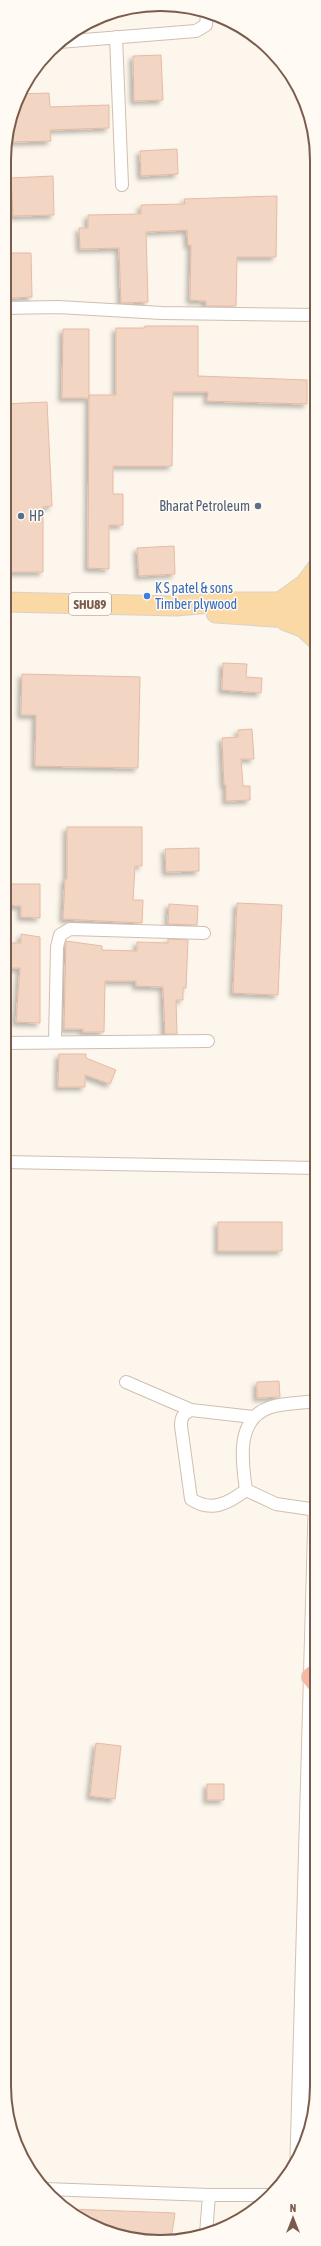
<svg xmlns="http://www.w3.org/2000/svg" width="321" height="2246" font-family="'Asap Condensed',sans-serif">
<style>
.building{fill:#f3d5c3;stroke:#e6bba3;filter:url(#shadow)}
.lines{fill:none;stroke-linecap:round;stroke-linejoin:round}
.street-casing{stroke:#d1beb0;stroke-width:14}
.secondary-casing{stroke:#d6c0b0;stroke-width:19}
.primary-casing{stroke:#dad1cd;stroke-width:21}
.highway-casing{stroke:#dad1cd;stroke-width:24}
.street{stroke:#fff;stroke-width:12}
.secondary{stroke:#fff;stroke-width:17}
.primary{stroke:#fbd9a5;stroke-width:19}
.highway{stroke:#f7b7a3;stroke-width:22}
.service-dot{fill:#5c6f8a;stroke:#fffaf3;stroke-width:1.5}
.shop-dot{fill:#3f7fe0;stroke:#fffaf3;stroke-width:1.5}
.labels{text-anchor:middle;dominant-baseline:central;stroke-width:3;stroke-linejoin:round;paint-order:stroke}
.shield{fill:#fffaf3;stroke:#a28b7f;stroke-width:1}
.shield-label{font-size:13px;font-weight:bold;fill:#7a5c4d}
.service-label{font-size:14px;fill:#4e5e75;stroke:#fffaf3;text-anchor:end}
.shop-label{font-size:14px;fill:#366cbe;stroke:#fffaf3;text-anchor:start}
.rim{fill:none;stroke:#7a5c4d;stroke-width:2}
</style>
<defs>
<filter id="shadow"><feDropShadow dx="-3.5" dy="3.5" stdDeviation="2" flood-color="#0004"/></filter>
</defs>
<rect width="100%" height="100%" fill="#fdf6ec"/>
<!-- building -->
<path class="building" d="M161,55L163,100L134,101L133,56Z
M49,93L50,107L109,105V128L50,130L51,141L9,142V133L19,94Z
M177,149L178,174L141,176L140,151Z
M53,176L54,215L13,216L11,178Z
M277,196L276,257H237L236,306H206V301L190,300L191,245H188L187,230L146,232L148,302L121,303L119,248L80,249L79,228H88V215L141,214V205L185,204L184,199Z
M10,253H31L32,297L11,298Z
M145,326H198V376L307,380V404L207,401L208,392H173L172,466H113V494H123V525H109V569L88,568L89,395H116V328H145Z
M63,329H89V398H62Z
M47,402L52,506L43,507V572H9V536H4V404Z
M174,546L175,574L139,576L137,548Z
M223,663L247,664L246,677L262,678L261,693L222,690Z
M22,674L140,677L138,768L35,766L36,715H21Z
M252,729L254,759H241L243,786H250V800L226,801V785H224L222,738L238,737V730Z
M67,827H142V866H135L133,900H143L142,923L63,919L65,879H67Z
M199,848V871L166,872L165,849Z
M4,884H40V918L21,917V906L4,905Z
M237,903L282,905L278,995L233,993Z
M169,904L198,906L197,925L168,924Z
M21,934L40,937V1023L16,1022L20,968H4V943H21Z
M168,939L188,940L186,988H183V1000H176L177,1034H165L163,987L136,986V981H105L104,1032H83V1029H64L66,941L102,946V950L137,951V942L168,943Z
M59,1054H86V1058L116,1070L110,1084L85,1075V1087H58Z
M218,1222H282V1251H218Z
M279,1381L280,1397L257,1398V1382Z
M96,1743L121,1746L115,1799L90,1796Z
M207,1784H224V1800H207Z
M69,2209L175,2213L171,2239L150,2242L100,2230Z"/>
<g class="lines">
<defs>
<path id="street" d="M116,37L122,185
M59,42L196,31L206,25L207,13
M4,308L58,307L162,313L317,315
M55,1041L57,947L60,935L70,929L204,933
M4,1043L208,1041
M4,1162L317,1168
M126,1382L191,1410C183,1414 181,1417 181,1426L191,1499C211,1513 229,1503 246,1490
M317,1401C302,1403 285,1403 271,1407C235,1418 242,1462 246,1490L276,1504L317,1510
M191,1410L253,1417
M45,2189L209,2195
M206,2234L209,2195H270"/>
<path id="secondary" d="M299,2158L317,1513"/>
<path id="primary" d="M4,602L176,606L222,602H317
M280,602L305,584L317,568
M216,613L317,620
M286,621L304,628L317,640"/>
<path id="highway" d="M313,1677L317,1682"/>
</defs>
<!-- street casing -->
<use href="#street" class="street-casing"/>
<!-- secondary casing -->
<use href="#secondary" class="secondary-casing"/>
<!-- primary casing -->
<use href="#primary" class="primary-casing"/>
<!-- highway casing -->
<use href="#highway" class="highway-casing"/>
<!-- street -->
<use href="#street" class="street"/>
<!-- secondary -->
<use href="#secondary" class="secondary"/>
<!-- primary -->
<use href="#primary" class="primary"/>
<!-- highway -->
<use href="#highway" class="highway"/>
</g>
<!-- markers -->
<g class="service-dot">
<circle cx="258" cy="506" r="4"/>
<circle cx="21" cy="516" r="4"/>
</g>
<circle class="shop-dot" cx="147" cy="596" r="4"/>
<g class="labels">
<!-- shield labels -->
<rect class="shield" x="69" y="593" width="42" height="22" rx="3"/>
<g class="shield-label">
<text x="90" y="604">SHU89</text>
</g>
<!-- service labels -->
<g class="service-label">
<text x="250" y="506">Bharat Petroleum</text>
<text x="29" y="516" text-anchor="start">HP</text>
</g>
<!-- shop labels -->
<g class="shop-label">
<text x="155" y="588">K S patel &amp; sons<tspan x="155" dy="16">Timber plywood</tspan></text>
</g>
</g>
<!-- crop -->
<path d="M0 0H321V2246H0ZM160 11H161A149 149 0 0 1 310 160V2086A149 149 0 0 1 161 2235H160A149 149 0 0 1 11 2086V160A149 149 0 0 1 160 11Z" fill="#fffaf3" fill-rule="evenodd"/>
<path class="rim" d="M160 11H161A149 149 0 0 1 310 160V2086A149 149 0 0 1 161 2235H160A149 149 0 0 1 11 2086V160A149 149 0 0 1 160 11Z"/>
<!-- north arrow -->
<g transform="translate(293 2218)" stroke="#fffaf3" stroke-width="3" paint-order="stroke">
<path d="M0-3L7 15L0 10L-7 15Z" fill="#7a5c4d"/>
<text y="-6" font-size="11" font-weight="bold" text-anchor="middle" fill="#7a5c4d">N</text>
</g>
</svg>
